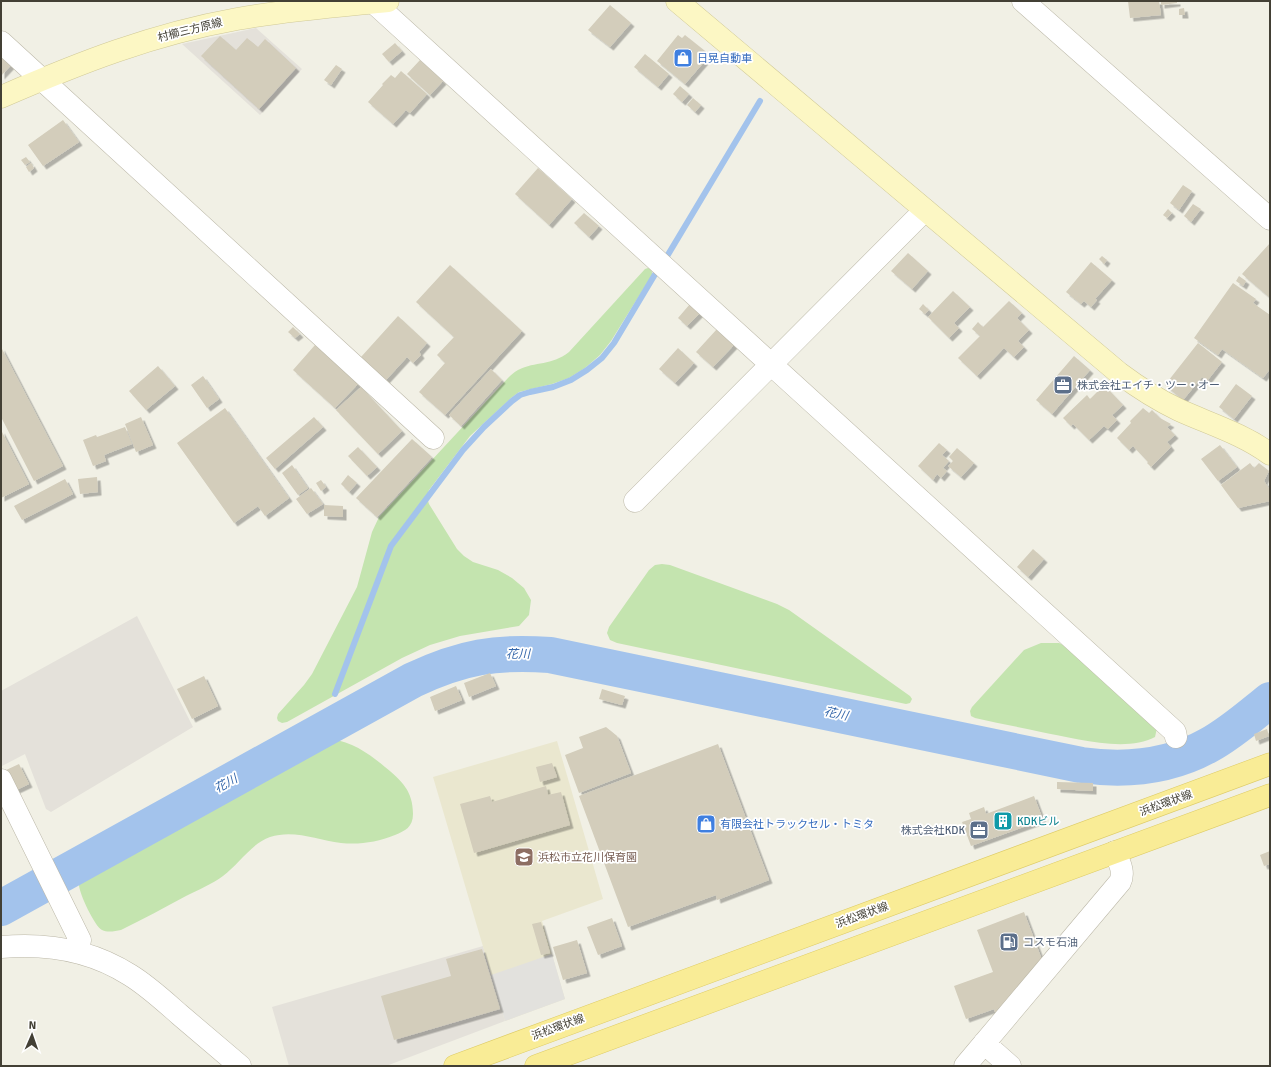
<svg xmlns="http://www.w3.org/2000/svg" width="1271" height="1067" font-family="Signika,'Noto Sans JP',sans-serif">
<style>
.industrial{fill:#e4e1da}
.education{fill:#eae7cf}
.green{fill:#c4e4af}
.parking{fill:#e2e1dd}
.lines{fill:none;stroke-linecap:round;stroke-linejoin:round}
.stream{stroke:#a3c3ec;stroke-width:6}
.river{stroke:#a3c3ec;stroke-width:36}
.building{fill:#d3cdbb;filter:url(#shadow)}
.street-casing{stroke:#bcb8a8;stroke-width:23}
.secondary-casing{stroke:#d0c997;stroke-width:23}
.primary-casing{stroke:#decc67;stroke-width:23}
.street{stroke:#fff;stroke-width:22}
.secondary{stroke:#fcf7c4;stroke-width:22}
.primary{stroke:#f9ec96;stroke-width:22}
.labels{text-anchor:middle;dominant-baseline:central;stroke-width:3.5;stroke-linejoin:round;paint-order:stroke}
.street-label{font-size:11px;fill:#434035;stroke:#fff}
.shop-label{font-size:11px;fill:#366cbe;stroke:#fff;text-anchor:start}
.service-label{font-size:11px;fill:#4e5e75;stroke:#fff;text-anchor:start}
.culture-label{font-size:11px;fill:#0d838f;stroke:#fff;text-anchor:start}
.education-label{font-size:11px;fill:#785e54;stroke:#fff;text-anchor:start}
.water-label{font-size:12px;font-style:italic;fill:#36a;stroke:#fff}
</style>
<defs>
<filter id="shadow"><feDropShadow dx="3.5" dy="3.5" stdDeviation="0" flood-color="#0004"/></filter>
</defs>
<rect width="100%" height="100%" fill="#f1f0e5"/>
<!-- industrial -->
<path class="industrial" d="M256,28L302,69L260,115L182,44Z
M137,616L193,727L51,812L46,809L25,754L2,766L1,763V691Z
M483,946L505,1021L386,1066H289L272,1007Z"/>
<!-- education -->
<path class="education" d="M557,741L603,899L542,921L565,999L505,1021L433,777Z"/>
<!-- green -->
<path class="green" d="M648,268L651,269L652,272V275L611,341L600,355L585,368L569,378L552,384L519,392L511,398L470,436L429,490C427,495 427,498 429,504L457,549L464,556L473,562L498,570L512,578L524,588L531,600L529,615L519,626L460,636L430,645L402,658L287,722L282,723L278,721L277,718L278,714L304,685L312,674L357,587L372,532L379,517L508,378C511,375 514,372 518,370C536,361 551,366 569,352L645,269Z
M662,564L670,565L777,604L789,610L910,696L912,699L910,703L906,704L617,643L610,640L607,633L609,627L649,570L655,565Z
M1041,643H1059L1074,650L1157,728L1155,737C1126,753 1073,738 1041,732C1019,727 997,723 975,718L971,716L970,711L972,707L1024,650Z
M332,739C352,742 370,754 385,767C402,781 413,791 413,814C413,827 405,831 395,835C377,842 360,845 341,843C317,840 294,829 270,837C252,843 238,865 223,876C212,884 198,890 186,896C164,908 143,919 121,930C115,931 108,933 102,930C95,927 79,893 79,885C78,879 82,876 87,872L321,743Z"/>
<!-- parking -->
<path class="parking" d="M552,954L565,999L505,1021L491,975Z"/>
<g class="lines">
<!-- stream -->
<path class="stream" d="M666,258L760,101
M335,694L391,546L463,450L484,427L512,401L520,395L530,392L553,387L571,380L587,370L602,358L614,343L657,271
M322,730L327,717"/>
<!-- river -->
<path class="river" d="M1,908L413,680C462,657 496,651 550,655L1081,765C1124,771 1170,767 1209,745C1231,733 1250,716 1270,700"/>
</g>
<!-- building -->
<path class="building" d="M1128,1H1159L1161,15L1130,18Z
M1161,1H1177V3L1161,5Z
M610,5L631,23L610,47L588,30Z
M1184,8L1185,15H1179V9Z
M678,35L682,38L685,35L710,55L685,84L657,61Z
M220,36L236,50L247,38L258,47L265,39L296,68L259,109L201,56Z
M395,43L402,51L389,62L382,54Z
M1,52L13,63L1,76Z
M645,54L669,74L658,87L634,67Z
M420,60L443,81L430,95L407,74Z
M336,65L342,69L331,85L324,80Z
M401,71L427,94L410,113L406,110L393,124L368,102L383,85L382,84L391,75L395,78Z
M680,86L689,94L682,102L673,94Z
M693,98L701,105L695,112L687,105Z
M63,120L79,142L43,166L28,145Z
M26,157L30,162L25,165L21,160Z
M31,163L34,168L29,172L26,167Z
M538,168L572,199L549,225L515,194Z
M1183,185L1192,191L1179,210L1170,203Z
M1193,204L1201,209L1191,222L1184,216Z
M1168,209L1172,213L1167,218L1163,215Z
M584,213L599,226L589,237L574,223Z
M1270,243V298L1242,274Z
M908,253L928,271L912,289L891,271Z
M1102,256L1107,260L1104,264L1099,259Z
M1091,262L1112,280L1095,299L1097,300L1091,307L1084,301L1081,304L1066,292Z
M450,265L522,331L445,415L419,392L445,363L437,355L454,337L416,302Z
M1239,276L1246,281L1243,286L1236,281Z
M1233,283L1256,299L1253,303L1270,315V369L1263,378L1222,349L1218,355L1194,338Z
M953,291L970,307L954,323L959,328L949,338L928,317Z
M1009,301L1022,313L1017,318L1029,330L1018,341L1024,347L1014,357L1004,348L977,376L958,358L980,336L972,329L978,322L983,327Z
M690,304L700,313L687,326L678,318Z
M923,304L929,310L925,314L919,309Z
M398,316L427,343L419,352L421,355L413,363L407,357L386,380L361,357Z
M293,327L300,334L295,338L288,332Z
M717,329L734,345L713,367L696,352Z
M1198,343L1222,362L1207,381L1202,377L1183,400L1165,385Z
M315,345L358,384L335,408L293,370Z
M1,347L63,466L34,481L1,417Z
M678,348L694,363L675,383L659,369Z
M1074,356L1090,370L1052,414L1036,400Z
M158,366L175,386L146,410L129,391Z
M491,369L502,380L461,426L449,415Z
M203,376L219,399L207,408L191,385Z
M1236,384L1252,396L1234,419L1219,407Z
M1104,385L1123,405L1112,415L1117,420L1108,429L1104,426L1089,440L1073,424L1071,426L1063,418L1087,395L1090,399Z
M361,387L402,431L378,454L336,410Z
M225,408L289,498L265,516L258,506L234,523L177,443Z
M1143,408L1149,413L1152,410L1160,418L1171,424L1167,427L1175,435L1167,442L1171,447L1151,467L1147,463L1148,462L1133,446L1129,450L1117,438L1131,423L1130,421Z
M141,417L153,445L136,452L125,424Z
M314,417L323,427L275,469L266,458Z
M125,427L132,444L104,455L106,461L93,466L83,440L96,435L97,437Z
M1,430L29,484L1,498Z
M412,439L432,457L377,517L356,498Z
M939,443L947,450L942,455L949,461L943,468L947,471L941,478L937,474L933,480L918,466Z
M1220,445L1237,467L1218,481L1201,459Z
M358,447L377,467L367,476L348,456Z
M957,448L974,463L961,477L948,466L953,461L949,457Z
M1250,463L1254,468L1259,463L1269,471L1264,481L1270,490V501L1238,508L1221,485Z
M292,465L308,488L298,495L282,473Z
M348,475L357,483L349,492L341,484Z
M97,477L98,492L80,494L78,479Z
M65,479L73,494L22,520L14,506Z
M321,480L326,487L321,491L316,483Z
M311,488L323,504L307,514L296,499Z
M324,505L343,506V517L324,516Z
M1033,549L1044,559L1028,577L1017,567Z
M490,673L496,686L469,697L464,683Z
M204,676L218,706L192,719L177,689Z
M456,686L462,700L435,711L430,697Z
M602,689L625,696L622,705L599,699Z
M606,727L617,736L631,773L579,793L565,755L583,748L579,737Z
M1267,729L1269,736L1256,741L1254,734Z
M718,744L769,880L717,900L716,895L628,927L579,796Z
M552,763L557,777L540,782L536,767Z
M19,764L29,784L14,791L4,771Z
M1057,782L1093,783V791L1057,789Z
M546,786L548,795L561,792L570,825L474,853L460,804L490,796L492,802Z
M1034,796L1043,820L971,846L962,822L971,819L969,813L984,807L986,814Z
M1270,851V864L1264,866L1260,855Z
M1024,912L1042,960L996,1015L994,1009L966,1019L954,986L993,972L977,930Z
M612,918L622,946L598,955L587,927Z
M541,922L550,953L541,955L532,924Z
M577,940L587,973L563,980L553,947Z
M482,949L500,1009L394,1040L381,996L451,976L446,959Z"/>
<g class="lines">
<defs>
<path id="street" d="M372,1L1175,732L1176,737
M1023,1L1270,219
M1,42L433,438
M635,501L925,210
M1,780L80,940L77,952
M1,947C46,943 91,950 130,975C148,986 164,1001 180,1015C200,1032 220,1049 240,1066
M984,1043L1010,1066
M965,1066L1120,882C1125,872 1119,862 1115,852"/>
<path id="secondary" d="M677,1L1119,373C1139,388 1158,400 1179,410C1210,424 1243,434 1270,454
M1,97C79,63 153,34 237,19C287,10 338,6 388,1"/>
<path id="primary" d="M455,1066L1270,764
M536,1066L1270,795"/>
</defs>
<!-- street casing -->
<use href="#street" class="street-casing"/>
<!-- secondary casing -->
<use href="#secondary" class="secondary-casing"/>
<!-- primary casing -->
<use href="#primary" class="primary-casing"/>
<!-- street -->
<use href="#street" class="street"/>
<!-- secondary -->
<use href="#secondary" class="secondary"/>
<!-- primary -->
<use href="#primary" class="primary"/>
</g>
<!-- icons -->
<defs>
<symbol id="shop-square" viewBox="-11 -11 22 22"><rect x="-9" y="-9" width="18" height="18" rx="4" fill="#3f7fe0" stroke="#fff"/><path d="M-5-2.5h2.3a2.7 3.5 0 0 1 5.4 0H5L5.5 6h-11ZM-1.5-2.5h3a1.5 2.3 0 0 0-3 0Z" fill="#fff"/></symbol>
<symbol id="office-square" viewBox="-11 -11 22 22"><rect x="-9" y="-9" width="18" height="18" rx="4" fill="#5c6f8a" stroke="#fff"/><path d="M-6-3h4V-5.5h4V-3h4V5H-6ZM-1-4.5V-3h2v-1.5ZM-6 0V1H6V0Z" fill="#fff"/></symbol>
<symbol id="building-square" viewBox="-11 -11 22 22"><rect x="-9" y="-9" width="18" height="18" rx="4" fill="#0f9aa8" stroke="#fff"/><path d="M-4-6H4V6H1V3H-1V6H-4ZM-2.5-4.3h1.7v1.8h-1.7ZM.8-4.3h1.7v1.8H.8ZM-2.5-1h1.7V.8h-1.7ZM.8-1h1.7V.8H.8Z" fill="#fff"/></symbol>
<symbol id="school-square" viewBox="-11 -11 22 22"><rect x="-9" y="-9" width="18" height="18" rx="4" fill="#8d6e63" stroke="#fff"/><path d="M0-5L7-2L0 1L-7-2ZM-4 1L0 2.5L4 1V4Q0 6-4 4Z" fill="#fff"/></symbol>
<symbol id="fuel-square" viewBox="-11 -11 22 22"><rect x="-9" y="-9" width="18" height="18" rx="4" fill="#5c6f8a" stroke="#fff"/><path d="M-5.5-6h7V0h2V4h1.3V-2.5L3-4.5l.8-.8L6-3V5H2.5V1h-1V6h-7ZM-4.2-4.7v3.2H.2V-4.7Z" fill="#fff"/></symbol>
</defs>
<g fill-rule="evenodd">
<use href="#shop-square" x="672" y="47" width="22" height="22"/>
<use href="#office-square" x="1052" y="374" width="22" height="22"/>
<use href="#building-square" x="992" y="810" width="22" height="22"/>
<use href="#shop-square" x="695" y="813" width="22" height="22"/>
<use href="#office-square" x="968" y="819" width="22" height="22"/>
<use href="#school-square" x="513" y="846" width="22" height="22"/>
<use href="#fuel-square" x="998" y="931" width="22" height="22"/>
</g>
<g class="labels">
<!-- street labels -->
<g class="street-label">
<text transform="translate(190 30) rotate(-14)">村櫛三方原線</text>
<text transform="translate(1166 803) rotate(-20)">浜松環状線</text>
<text transform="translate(862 915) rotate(-20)">浜松環状線</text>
<text transform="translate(558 1027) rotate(-20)">浜松環状線</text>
</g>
<!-- shop labels -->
<g class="shop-label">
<text x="697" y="58">日晃自動車</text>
<text x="720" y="824">有限会社トラックセル・トミタ</text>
</g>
<!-- service labels -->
<g class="service-label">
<text x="1077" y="385">株式会社エイチ・ツー・オー</text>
<text x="965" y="830" text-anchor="end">株式会社KDK</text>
<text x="1023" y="942">コスモ石油</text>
</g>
<!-- culture labels -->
<g class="culture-label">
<text x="1017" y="821">KDKビル</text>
</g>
<!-- education labels -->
<g class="education-label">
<text x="538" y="857">浜松市立花川保育園</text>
</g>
<!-- water labels -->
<g class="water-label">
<text x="518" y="654">花川</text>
<text transform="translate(836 714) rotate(12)">花川</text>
<text transform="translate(226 784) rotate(-29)">花川</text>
</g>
</g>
<!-- border -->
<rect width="1271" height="1067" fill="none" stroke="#434035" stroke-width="4"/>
<!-- north arrow -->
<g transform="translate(32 1035) rotate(2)" stroke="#ffffff" stroke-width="3" paint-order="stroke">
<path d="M0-3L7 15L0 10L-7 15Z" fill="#434035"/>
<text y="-6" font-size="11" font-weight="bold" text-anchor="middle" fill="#434035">N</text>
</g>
</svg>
